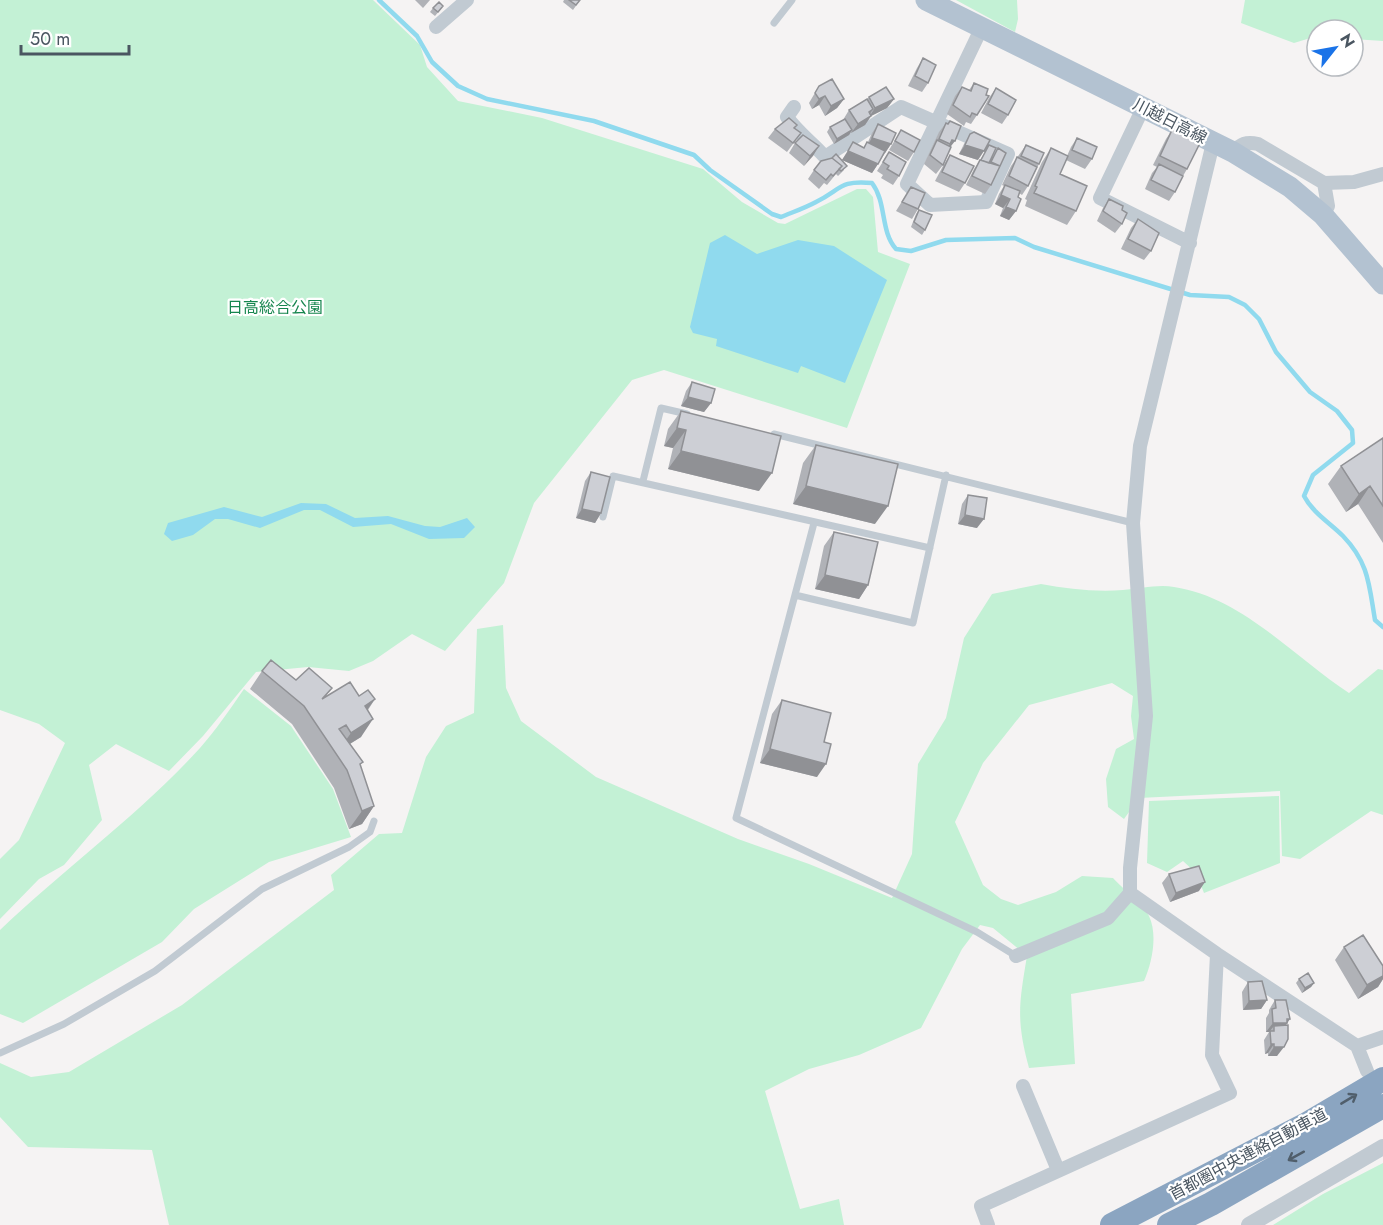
<svg xmlns="http://www.w3.org/2000/svg" width="1383" height="1225" font-family="Jost,'Noto Sans JP',sans-serif">
<style>
.green{fill:#c3f1d5}
.water{fill:#90daee}
.lines{fill:none;stroke-linecap:round;stroke-linejoin:round}
.stream{stroke:#90daee;stroke-width:4.5}
.service{stroke:#c1cad2;stroke-width:7}
.minor{stroke:#c1cad2;stroke-width:14}
.tertiary{stroke:#c1cad2;stroke-width:16}
.primary{stroke:#b3c2d1;stroke-width:21}
.motorway{stroke:#8ba5c1;stroke-width:24}
.wall{fill:#b0b2b7}
.shaded-wall{fill:#909195}
.building{fill:#cdcfd5;stroke:#909195;stroke-width:1.5}
.oneway{stroke:#505e6b}
.labels{text-anchor:middle;dominant-baseline:central;stroke-width:4.5;stroke-linejoin:round;paint-order:stroke}
.street-label{font-size:16px;fill:#4a5661;stroke:#fff}
.park-label{font-size:16px;fill:#17864f;stroke:#fff}
</style>
<rect width="100%" height="100%" fill="#f5f3f3"/>
<!-- green -->
<path class="green" d="M0,0H373L420,45L427,67L458,101L542,118L703,169L742,202L778,223L785,224L857,189H866L873,197L878,252L910,264L847,428L664,370L632,380L534,503L504,583L445,651L412,634L373,661L349,671L308,667L256,672L203,736L169,771L116,744L89,765L102,820L64,865L39,879L0,919V859L19,840L65,743L39,724L0,710Z
M956,0H1017L1018,19L1015,32Z
M1245,0H1383V41L1353,39V30H1317V36L1294,43L1241,23Z
M1041,584C1068,589 1095,592 1123,590C1139,589 1158,584 1174,587C1242,597 1294,657 1349,693L1378,669L1383,670V815L1371,811L1300,859L1282,856L1280,791L1139,798L1124,819L1108,807L1106,779L1116,749L1134,739L1131,716L1133,696L1112,683L1029,705L983,763L955,822L983,885L1001,899L1018,905L1056,892L1082,876L1113,878C1122,888 1143,905 1149,916C1158,935 1152,963 1144,981L1071,994L1075,1064L1029,1068C1016,1020 1019,1004 1027,956L993,928L980,925L962,949L921,1028L859,1055L809,1069L765,1091L800,1209L839,1199L844,1225H169L152,1150L28,1147L0,1117V1063L31,1077L69,1072L182,1005L334,890L331,875L379,834L402,833L426,757L446,726L474,713L477,629L503,625L506,688L521,721L596,777L738,839L809,864L892,898L912,854L918,764L946,718L964,638L992,594Z
M244,689L291,726L333,789L351,837L269,862L194,909L162,942L23,1023L0,1014V930C65,868 139,815 200,748C216,730 230,709 244,689Z
M1279,796L1280,863L1204,893L1196,873L1183,861L1167,872L1147,863L1149,801Z
M1383,1163V1225H1273L1323,1194Z"/>
<!-- water -->
<path class="water" d="M725,235L757,254L798,240L834,246L887,280L845,383L801,366L798,373L716,346L717,339L693,333L690,327L710,243Z
M301,503L326,504L355,518L388,516L425,526L440,527L467,518L475,527L464,538L429,539L391,524L353,527L320,510H304L260,528L228,519H215L193,535L172,541L164,534L168,523L224,507L262,517Z"/>
<g class="lines">
<!-- stream -->
<path class="stream" d="M379,0L417,36L432,62L458,86L487,99L594,121L694,155L710,170L772,214L781,217C793,212 805,208 816,202C842,189 839,180 872,183C887,203 880,231 896,249L911,251L946,240L1015,238L1034,247L1190,295L1229,297L1245,305L1259,319L1276,352L1310,392L1337,411L1352,430L1353,443L1313,475L1304,496C1313,513 1330,523 1343,536C1369,563 1369,585 1375,620L1383,627"/>
<!-- service -->
<path class="service" d="M774,23L792,0
M774,434L1133,523
M643,481L661,408L687,414
M603,517L613,476L930,548
M814,523L736,818L977,932L1016,956
M795,595L913,623L946,475
M0,1053L64,1024L155,971L262,889L349,847L370,832L374,821"/>
<!-- minor -->
<path class="minor" d="M436,27L467,0
M794,107L787,117C798,133 813,143 825,157L901,107L1008,154L986,202L930,205L907,184L982,27
M1143,108L1100,198L1190,243
M1233,152C1241,144 1246,141 1258,144L1324,183L1354,182L1383,174
M1323,215L1328,206L1324,183
M1130,893L1217,954L1357,1046L1383,1037
M1016,956L1108,918L1130,893V868L1146,716L1133,523L1140,446L1213,143
M1357,1046L1367,1071
M1023,1086L1058,1170
M988,1225L981,1206L1230,1093L1212,1055L1217,954"/>
<!-- tertiary -->
<path class="tertiary" d="M1249,1225L1383,1147"/>
<!-- primary -->
<path class="primary" d="M926,0L1233,152L1290,187L1323,215L1383,284"/>
<!-- motorway -->
<path class="motorway" d="M1112,1225L1305,1125L1383,1079
M1169,1225L1211,1204L1383,1106"/>
</g>
<!-- wall -->
<path class="wall" d="M415,0H430L423,8Z
M564,0H580L573,10L563,2Z
M433,8L440,10L435,16L430,12Z
M923,58L928,83L922,92L908,86L917,68Z
M974,83L977,115L971,124L966,122L964,126L947,114L955,96L962,87L969,90Z
M819,86L844,99L837,108L825,116L819,105L812,109L809,103Z
M996,88L1008,115L1002,124L981,113L989,98Z
M869,97L894,99L887,108L871,116L865,125L851,133V132L849,135L834,144L827,132L830,127L843,120L849,110L867,99Z
M950,121L951,147L943,165L936,174L924,164L939,132L946,123L948,124Z
M878,124L891,144L872,173L842,160L844,170L838,176L836,174L827,185L824,183L819,189L808,179L814,170L842,160L853,142L863,148L867,142H868L872,133Z
M795,128L801,133L787,152L768,138L775,129Z
M901,130L914,152L908,161L889,150Z
M1172,130L1176,132L1178,130L1187,169L1183,176L1175,192L1169,201L1145,189L1152,173L1157,167L1153,165L1166,139Z
M970,134L978,160L959,154L964,144Z
M1077,138L1092,159L1085,169L1066,160L1060,174L1076,211L1067,225L1025,206L1027,200L1025,199L1042,162L1051,148L1067,156L1071,147Z
M795,143L819,146L804,166L789,153Z
M989,145V163H990L998,148L1006,153L991,185L985,194L966,185L974,169L980,160Z
M1026,145L1039,164L1028,186L1022,195L1019,193L1016,211L1009,220L1000,216L1003,208L995,204L999,194L1004,186L1002,185L1011,166Z
M889,152L899,176L893,185L881,178L883,175L877,171Z
M950,155L965,183L959,192L935,181L944,164Z
M911,187L918,209L912,219L896,211Z
M1109,199L1122,210V224L1115,233L1097,221L1103,208Z
M919,210L925,230L922,235L911,227L916,214Z
M1138,219L1151,251L1144,260L1121,249L1131,228Z
M692,382L711,403L704,412L681,406L686,391Z
M681,411L759,491L668,469L673,448L664,446L668,429Z
M1383,438V543L1358,504L1346,512L1328,484L1341,466Z
M816,445L875,524L793,504L803,463Z
M591,472L601,513L595,523L576,518L585,481Z
M968,495L977,528L958,524L962,504Z
M834,532L868,585L859,599L815,589L824,546Z
M262,671L296,680L332,688L324,698L359,696L375,699L368,710L361,737L350,744L363,762L360,765L374,806L362,824L349,829L334,788L292,724L250,689Z
M782,700L824,742L817,777L760,763L772,714Z
M1169,874L1199,891L1170,902L1162,883Z
M1344,947L1383,966V979L1378,987L1358,999L1335,960Z
M1299,979L1314,983L1311,987L1302,993L1296,983Z
M1248,982L1267,1000L1261,1009L1243,1010L1242,992Z
M1275,1000L1286,1025L1277,1056H1268V1053L1265,1054L1264,1040L1269,1032H1266V1018L1269,1013V1010Z"/>
<!-- shaded-wall -->
<path class="shaded-wall" d="M825,96L819,105L812,109L819,99Z
M844,99L837,108L825,116L831,106Z
M894,99L887,108L869,117L875,108Z
M873,109L867,118L871,116L865,125L851,133L858,124L869,112Z
M852,130L849,135L834,144L837,139Z
M872,138L891,144L885,153L866,147Z
M952,140L955,141L948,150L947,149Z
M965,145L984,151L978,160L959,154Z
M819,146L813,156L804,166L810,156Z
M848,151L878,164L872,173L842,160Z
M1001,195L1010,199L1003,208L995,204Z
M1006,207L1016,211L1009,220L1000,216Z
M688,397L711,403L704,412L681,406Z
M677,428L686,430L673,448L664,446Z
M681,451L772,473L759,491L668,469Z
M806,486L888,506L875,524L793,504Z
M1370,486L1358,504L1346,512L1359,494Z
M582,509L601,513L595,523L576,518Z
M965,515L984,519L977,528L958,524Z
M825,575L868,585L859,599L815,589Z
M375,699L362,717L365,706Z
M373,719L361,737L338,751L351,733Z
M770,749L826,764L817,777L760,763Z
M374,806L362,824L349,829L362,811Z
M1205,882L1199,891L1170,902L1176,893Z
M1383,976V979L1378,987L1358,999L1367,985Z
M1314,983L1311,987L1302,993L1305,988Z
M1267,1000L1261,1009L1243,1010L1249,1001Z
M1287,1019H1290L1284,1028L1274,1031V1026L1269,1032H1266L1273,1023Z
M1271,1044H1274L1268,1053L1265,1054Z
M1274,1047H1284L1277,1056H1268Z"/>
<!-- building -->
<path class="building" d="M569,0H580L576,5Z
M439,2L443,6L438,12L433,8Z
M923,58L936,65L928,83L915,76Z
M832,79L844,99L831,106L825,96L819,99L815,93L819,86Z
M974,83L988,89L986,95L989,96L977,115L972,113L970,117L953,105L962,87L971,91Z
M886,87L894,99L875,108L869,97Z
M996,88L1016,100L1008,115L988,104Z
M867,99L873,109L869,112L871,116L858,124L849,110Z
M789,118L797,125L794,128L801,133L793,143L775,129Z
M845,119L852,130L837,139L830,127Z
M950,121L961,126L955,141L952,140L950,144L939,139L946,123L948,124Z
M878,124L896,133L891,144L872,138Z
M901,130L920,140L914,152L895,141Z
M1172,130L1177,132L1178,130L1200,143L1187,169L1160,156Z
M974,132L990,140L984,151L965,145L970,134Z
M803,135L819,146L810,156L795,143Z
M1077,138L1097,147L1092,159L1072,150Z
M937,140L951,147L943,165L930,155Z
M853,142L864,148L867,142L885,151L878,164L848,151Z
M989,145L996,148L989,163L981,160Z
M1026,145L1044,153L1039,164L1021,156Z
M998,148L1006,153L1000,166L991,162Z
M1051,148L1068,156L1060,174L1087,186L1076,211L1034,193L1037,187L1035,186Z
M889,152L906,162L899,176L887,169L889,166L883,162Z
M836,154L847,166L841,171L839,169L842,166L832,158Z
M950,155L974,166L965,183L942,172Z
M1017,157L1037,167L1028,186L1009,176Z
M832,158L842,166L833,176L831,174L826,180L814,170L821,161Z
M980,160L1000,166L991,185L972,176Z
M1159,164L1183,176L1175,192L1151,180Z
M1005,185L1020,191L1018,197L1021,199L1016,211L1006,207L1010,199L1001,195Z
M911,187L925,193L918,209L902,202Z
M1109,199L1123,206L1122,210L1127,213L1122,224L1103,211Z
M919,210L932,215L925,230L914,222Z
M1138,219L1159,233L1151,251L1128,239Z
M692,382L715,389L711,403L688,397Z
M681,411L781,436L772,473L681,451L686,430L677,428Z
M1383,438V506L1370,486L1359,494L1341,466Z
M816,445L898,464L888,506L806,486Z
M591,472L610,477L601,513L582,509Z
M968,495L987,498L984,519L965,515Z
M834,532L878,542L868,585L825,575Z
M271,660L296,680L309,668L332,688L322,699L350,682L359,696L368,690L375,699L365,706L373,719L351,733L346,725L339,729L363,762L360,764L374,806L362,811L347,770L304,706L262,671Z
M782,700L831,713L824,742L831,744L826,764L770,749Z
M1199,866L1205,882L1176,893L1169,874Z
M1363,935L1383,966V976L1367,985L1344,947Z
M1308,973L1314,983L1305,988L1299,979Z
M1262,981L1267,1000L1249,1001L1248,982Z
M1275,1000H1286L1290,1019H1287V1023H1273L1272,1009L1276,1008Z
M1288,1025V1039L1284,1047H1274V1044H1271L1270,1031H1274V1026Z"/>
<!-- one-way arrows -->
<defs><path id="oneway-shaft" d="M-6 0H5M1.5-3L5.5 0L1.5 3" fill="none" stroke-width="1.6" stroke-linecap="round" stroke-linejoin="round" transform="scale(1.5)"/></defs>
<g class="oneway">
<use href="#oneway-shaft" transform="translate(1349 1099) rotate(-31)"/>
<use href="#oneway-shaft" transform="translate(1296 1156) rotate(151)"/>
</g>
<g class="labels">
<!-- street labels -->
<g class="street-label">
<text transform="translate(1170 121) rotate(27)">川越日高線</text>
<text transform="translate(1248 1154) rotate(-28)">首都圏中央連絡自動車道</text>
</g>
<!-- park labels -->
<g class="park-label">
<text x="275" y="307">日高総合公園</text>
</g>
</g>
<!-- north arrow -->
<g transform="translate(1335 48) rotate(59)"><circle r="28" fill="#ffffff" stroke="#b7bbc0" stroke-width="1.5"/>
<path d="M0-4.5L10 22L0 15L-10 22Z" fill="#1a73e8"/>
<text y="-9" font-size="16" font-weight="bold" text-anchor="middle" fill="#4a5661">N</text>
</g>
<!-- scale -->
<path d="M21 45v9h108v-9" fill="none" stroke="#4a5661" stroke-width="3"/>
<text x="30" y="45" font-size="18" fill="#4a5661" stroke="#ffffff" stroke-width="4.5" paint-order="stroke">50 m</text>
</svg>
